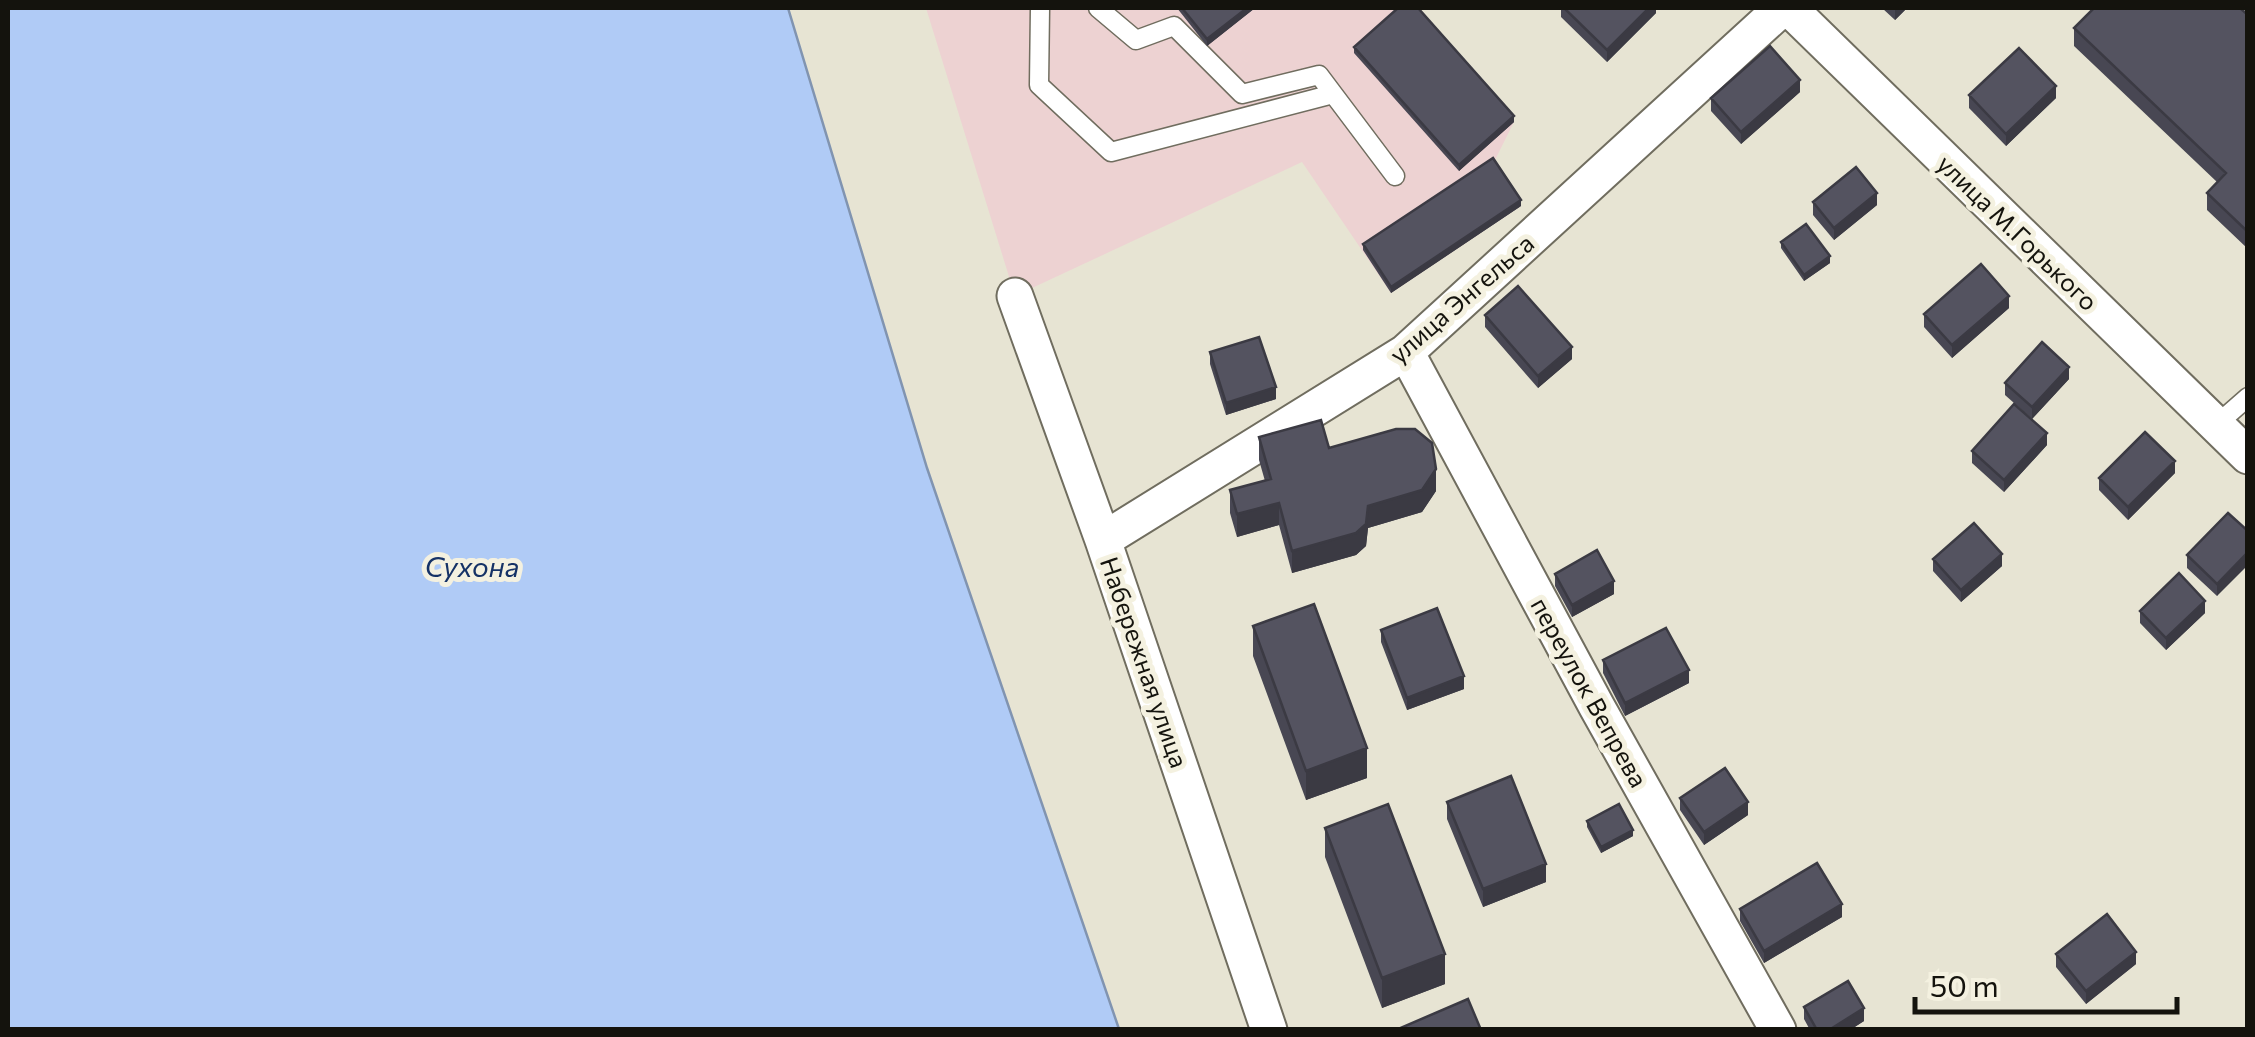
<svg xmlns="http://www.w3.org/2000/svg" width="2255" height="1037" font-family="Commissioner,sans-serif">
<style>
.industrial{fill:#edd2d2}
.water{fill:#b0cbf6;stroke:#8194b0;stroke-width:2.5}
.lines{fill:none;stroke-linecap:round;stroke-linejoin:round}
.lane-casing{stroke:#706d5f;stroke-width:21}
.street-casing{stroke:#706d5f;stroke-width:39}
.lane{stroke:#fff;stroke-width:18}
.street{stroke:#fff;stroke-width:35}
.wall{fill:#484753}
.shaded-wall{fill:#3b3a43}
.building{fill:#545360;stroke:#3b3a43;stroke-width:2.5}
.labels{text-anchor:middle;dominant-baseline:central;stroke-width:10;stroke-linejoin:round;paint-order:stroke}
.street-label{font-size:25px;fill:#14130d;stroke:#f4f1e0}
.water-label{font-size:28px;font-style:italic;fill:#153266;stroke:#f4f1e0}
</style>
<rect width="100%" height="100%" fill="#e7e4d3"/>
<!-- industrial -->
<path class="industrial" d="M926,8H1412L1514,122L1493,164L1521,206L1391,293L1302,162L1015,296Z"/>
<!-- water -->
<path class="water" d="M8,8H788L927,468L1119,1029H8Z"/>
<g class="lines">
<defs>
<path id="lane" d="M1040,8L1039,85L1111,152L1333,94
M1098,8L1136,40L1174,26L1242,94L1319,75L1395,176
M2216,425L2248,397"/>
<path id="street" d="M1789,8L2248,456
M1015,296L1103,540L1269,1030
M1406,352L1597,707L1778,1030
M1103,540L1406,352L1782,8"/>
</defs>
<!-- lane casing -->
<use href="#lane" class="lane-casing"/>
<!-- street casing -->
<use href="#street" class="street-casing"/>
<!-- lane -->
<use href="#lane" class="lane"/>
<!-- street -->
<use href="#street" class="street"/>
</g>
<!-- wall -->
<path class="wall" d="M1177,8H1255L1207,46Z
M1561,8H1656V13L1607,62L1561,17Z
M1882,8H1907L1895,20Z
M2248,15V249L2207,210V193L2217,182L2074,46V28Z
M1354,47L1514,122L1459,171L1354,53Z
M1800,92L1741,144L1711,111V98Z
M1969,95L2056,98L2006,146L1969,108Z
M1813,202L1877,205L1834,240L1813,215Z
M1521,206L1391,293L1363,250V244Z
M1781,242L1830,263L1804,281L1781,248Z
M2009,308L1952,358L1924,327V314Z
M1485,315L1572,359L1538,388L1485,327Z
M1210,352L1276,399L1226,415L1210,364Z
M2069,379L2032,419L2005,395V383Z
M1259,437L1329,448L1436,491L1422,512L1368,528L1366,546L1356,555L1292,573L1279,525L1237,537L1230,513V490L1265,481L1259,460Z
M2047,445L2004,492L1972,463V451Z
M2175,473L2128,520L2099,490V478Z
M2248,531L2217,596L2187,568V555Z
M1933,559L2002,566L1961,602L1933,571Z
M1555,574L1614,594L1572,617L1555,586Z
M2140,611L2205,613L2166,650L2140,623Z
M1253,626L1367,778L1306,800L1253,656Z
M1381,630L1464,689L1407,710L1381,642Z
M1603,660L1689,683L1625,716L1603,673Z
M1680,798L1748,815L1704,845L1680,810Z
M1447,802L1546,882L1483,907L1447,819Z
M1587,821L1633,836L1601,853L1587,827Z
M1325,828L1445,984L1382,1008L1325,857Z
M1740,909L1842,917L1764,963L1740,921Z
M2056,954L2136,964L2086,1004L2056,967Z
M1804,1007L1864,1021L1850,1030H1810L1804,1019Z"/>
<!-- shaded-wall -->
<path class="shaded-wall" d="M1247,8H1255L1207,46V39Z
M1649,8H1656V13L1607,62V50Z
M1895,8H1907L1895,20Z
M1800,80V92L1741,144V132Z
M2056,86V98L2006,146V134Z
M1514,116V122L1459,171V165Z
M1877,193V205L1834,240V228Z
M1521,200V206L1391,293V287Z
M1830,256V263L1804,281V275Z
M2009,296V308L1952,358V345Z
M1572,347V359L1538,388V376Z
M2069,367V379L2032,419V407Z
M1276,387V399L1226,415V403Z
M2047,433V445L2004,492V480Z
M2175,461V473L2128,520V507Z
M1436,469V491L1422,512L1368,528L1366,546L1356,555L1292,573V551L1368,506Z
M1279,503V525L1237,537V514Z
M2248,552V565L2217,596V584Z
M2002,554V566L1961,602V590Z
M1614,581V594L1572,617V605Z
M2205,601V613L2166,650V638Z
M1689,670V683L1625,716V703Z
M1464,676V689L1407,710V698Z
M1367,748V778L1306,800V771Z
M1748,802V815L1704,845V832Z
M1633,830V836L1601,853V847Z
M1546,864V882L1483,907V889Z
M1842,904V917L1764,963V951Z
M2136,952V964L2086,1004V991Z
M1445,954V984L1382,1008V978Z
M1864,1008V1021L1850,1030H1829Z"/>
<!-- building -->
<path class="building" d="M1182,8H1247L1207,39Z
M1398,8H1418L1514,116L1459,165L1354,47Z
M1564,8H1649L1607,50Z
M2094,8H2240L2248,15V232L2207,193L2226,173L2074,28Z
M1770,46L1800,80L1741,132L1711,98Z
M2019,48L2056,86L2006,134L1969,95Z
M1493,158L1521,200L1391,287L1363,244Z
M1856,167L1877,193L1834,228L1813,202Z
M1806,224L1830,256L1804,275L1781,242Z
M1981,264L2009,296L1952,345L1924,314Z
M1518,286L1572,347L1538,376L1485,315Z
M1259,337L1276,387L1226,403L1210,352Z
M2042,342L2069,367L2032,407L2005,383Z
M2014,404L2047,433L2004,480L1972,451Z
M1321,420L1329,448L1396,429H1415L1432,443L1436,469L1422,490L1368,506L1366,524L1356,533L1292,551L1279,503L1237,514L1230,490L1271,479L1259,437Z
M2145,432L2175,461L2128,507L2099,478Z
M2228,513L2248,531V552L2217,584L2187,555Z
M1974,523L2002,554L1961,590L1933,559Z
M1597,550L1614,581L1572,605L1555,574Z
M2179,573L2205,601L2166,638L2140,611Z
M1314,604L1367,748L1306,771L1253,626Z
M1437,608L1464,676L1407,698L1381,630Z
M1666,628L1689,670L1625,703L1603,660Z
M1725,768L1748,802L1704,832L1680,798Z
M1511,776L1546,864L1483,889L1447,802Z
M1388,804L1445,954L1382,978L1325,828Z
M1619,804L1633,830L1601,847L1587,821Z
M1817,863L1842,904L1764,951L1740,909Z
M2107,914L2136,952L2086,991L2056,954Z
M1848,981L1864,1008L1829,1030H1817L1804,1007Z
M1468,999L1481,1030H1398V1029Z"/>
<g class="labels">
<!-- street labels -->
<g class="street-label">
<text transform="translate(2018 232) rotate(44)">улица М.Горького</text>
<text transform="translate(1461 298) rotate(-41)">улица Энгельса</text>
<text transform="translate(1145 662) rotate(71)">Набережная улица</text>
<text transform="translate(1590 692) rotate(61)">переулок Вепрева</text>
</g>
<!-- water labels -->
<g class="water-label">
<text x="472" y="566">Сухона</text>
</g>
</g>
<!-- border -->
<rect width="2255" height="1037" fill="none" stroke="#14130d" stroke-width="20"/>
<!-- scale -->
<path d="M1915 997v15h262v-15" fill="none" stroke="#14130d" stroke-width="5"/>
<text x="1930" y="997" font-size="30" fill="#14130d" stroke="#f4f1e0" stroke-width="8" paint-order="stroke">50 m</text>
</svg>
